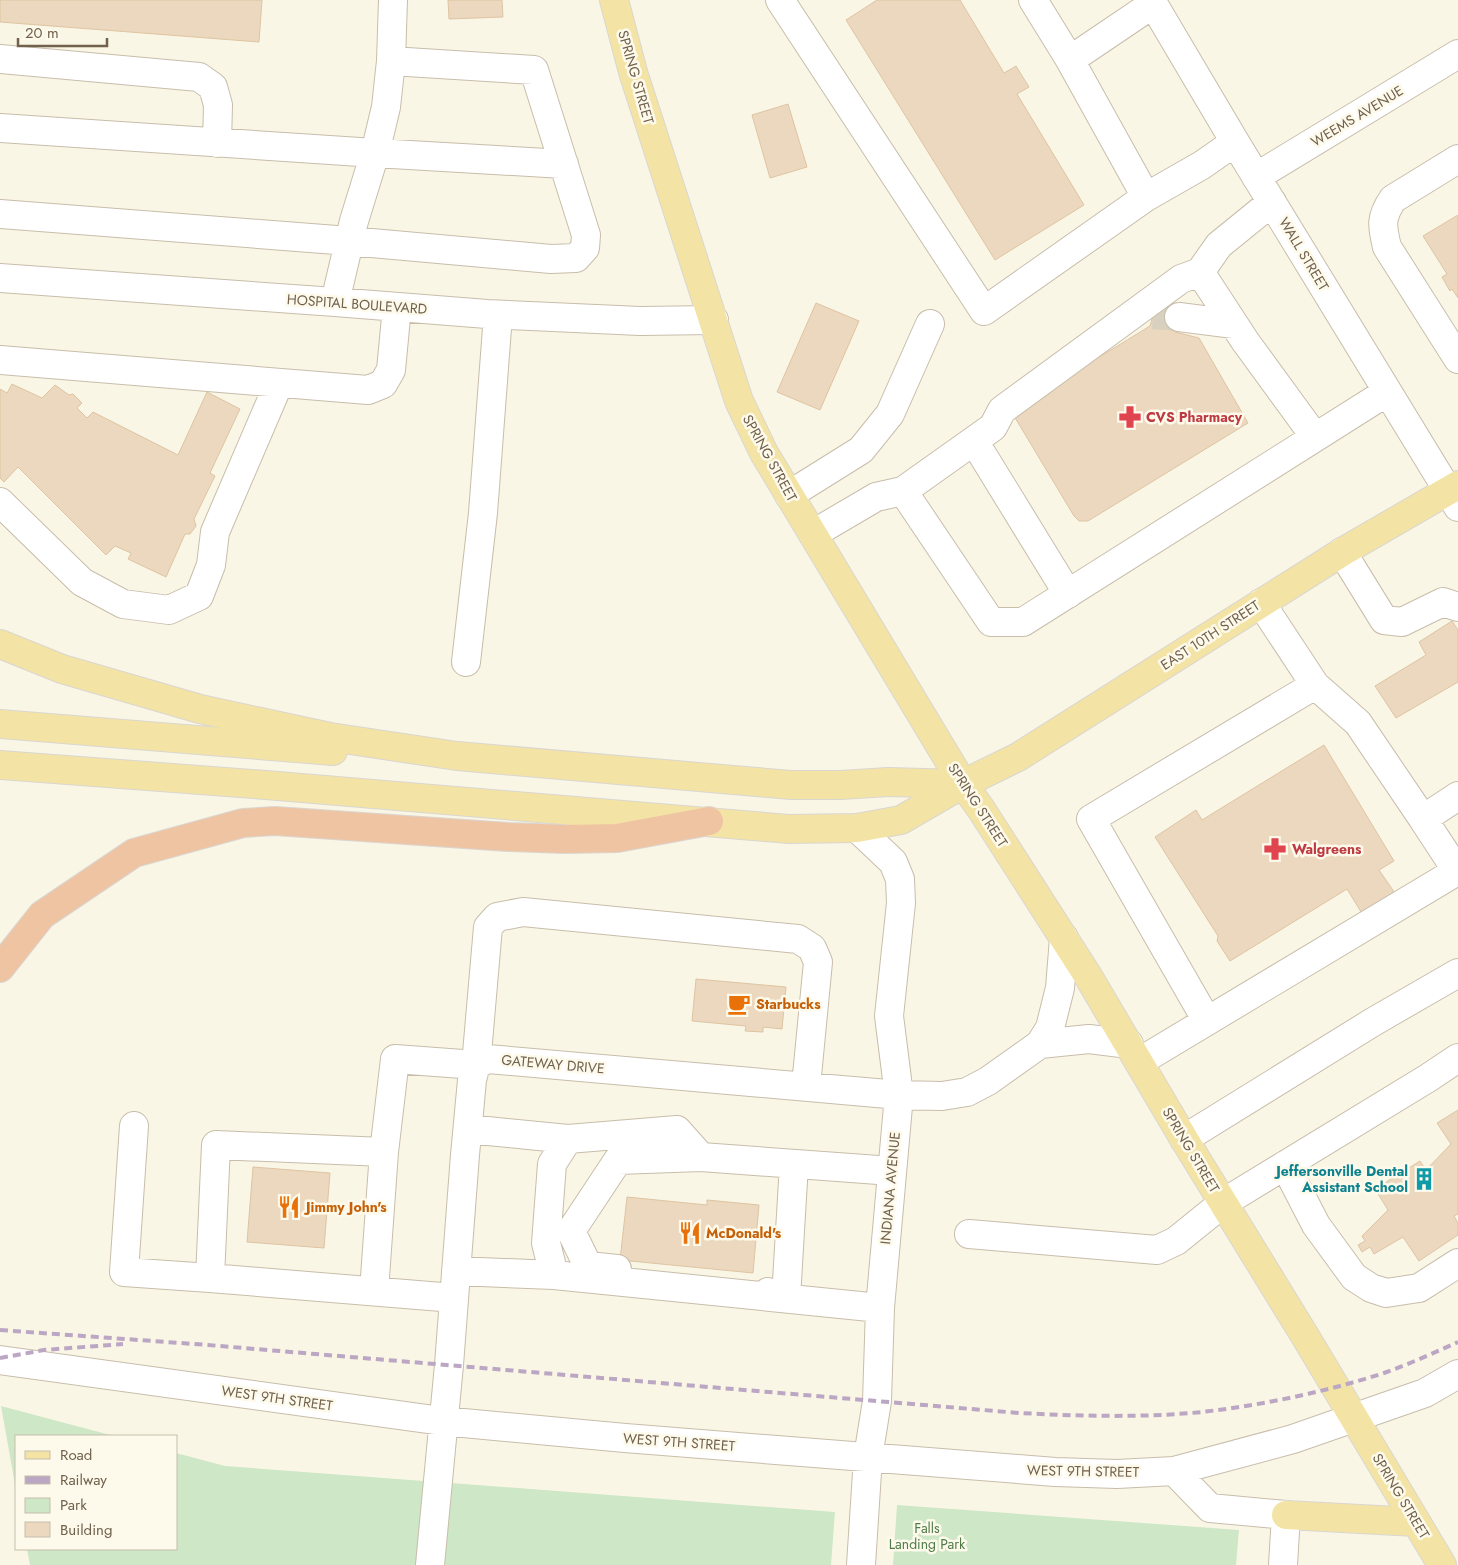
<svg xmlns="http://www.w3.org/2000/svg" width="1458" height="1565" font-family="Jost,sans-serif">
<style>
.green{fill:#cee7c6}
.building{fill:#ebd8be;stroke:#dec4a2}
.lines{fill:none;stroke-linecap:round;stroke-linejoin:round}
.minor-tunnel{stroke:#d8d1c0;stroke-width:28;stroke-dasharray:28 14;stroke-linecap:butt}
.minor-casing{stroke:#c8bdab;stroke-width:30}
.major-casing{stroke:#dad6d1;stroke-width:30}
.highway-casing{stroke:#dad6d1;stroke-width:30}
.minor{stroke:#fff;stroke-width:28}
.major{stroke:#f3e4a5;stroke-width:28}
.highway{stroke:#efc4a3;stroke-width:28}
.rail{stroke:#bba6c3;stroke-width:4;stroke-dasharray:8 5;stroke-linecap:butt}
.labels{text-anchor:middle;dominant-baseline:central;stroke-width:5;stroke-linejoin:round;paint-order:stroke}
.street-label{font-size:14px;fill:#71614d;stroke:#fdfaec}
.health-label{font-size:14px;font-weight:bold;fill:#be3a42;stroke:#fdfaec;text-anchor:start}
.food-label{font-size:14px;font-weight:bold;fill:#c56008;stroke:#fdfaec;text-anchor:start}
.culture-label{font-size:14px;font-weight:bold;fill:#0d838f;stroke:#fdfaec;text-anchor:end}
.park-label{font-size:14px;fill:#507c49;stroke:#fdfaec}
</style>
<rect width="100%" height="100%" fill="#faf6e6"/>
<!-- green -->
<path class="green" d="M1,1406L114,1436H16V1490Z
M176,1453L225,1466L835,1512L831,1565H30L27,1549H176Z
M897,1505L1239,1530L1236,1565H893Z"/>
<!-- building -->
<path class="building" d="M0,0H262L259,42L0,22Z
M448,0H502L503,17L449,19Z
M877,0H960L1004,73L1016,66L1029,87L1017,94L1084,205L995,260L846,20Z
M788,104L807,167L770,178L752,115Z
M1458,215V298L1452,289L1450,291L1442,277L1447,274L1423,236Z
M1157,301L1182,307L1175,332L1199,338L1248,423L1088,521H1079L1074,516L1011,411L1150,326Z
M816,303L859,321L820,410L777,392Z
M12,384L42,398L55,385L69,395L73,394L82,403L77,408L87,418L93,412L178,455L207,392L240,409L210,473L215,476L194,519L196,526L190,534H185L166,577L128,559L131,553L115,546L106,555L18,467L4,482L0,478V389L7,393Z
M1452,621L1458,630V682L1396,718L1375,686L1426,655L1419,642Z
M1324,745L1394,861L1379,870L1399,899L1366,920L1347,889L1230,961L1217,941L1218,936L1155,837L1196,810L1202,820Z
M696,979L786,987L782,1029L763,1027V1032L745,1031L746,1026L692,1021Z
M1458,1110V1214L1454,1216L1458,1223V1235L1419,1261L1403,1237L1374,1254L1370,1247L1362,1252L1358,1245L1365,1241L1362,1236L1388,1210L1375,1189L1420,1161L1426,1170L1451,1144L1437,1123Z
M253,1167L330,1173L324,1248L247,1242Z
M627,1197L707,1205V1200L759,1205L753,1273L620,1260Z"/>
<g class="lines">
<!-- minor-tunnel -->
<path class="minor-tunnel" d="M1153,315L1179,317"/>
<defs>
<path id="minor" d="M780,0L984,311L1146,197L1202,165L1235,142
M1033,0L1070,60L1146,197
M1151,0L1235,142L1458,507
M0,59L199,77L213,87L218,105L217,143
M1070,60L1153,4
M0,128L375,153L564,164
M1458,159L1393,199C1380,218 1382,226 1387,247L1458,359
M1256,177L1458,54
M0,214L349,241L551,259L576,258L585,248L586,235L534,70L391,61
M1200,272L1245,341L1315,437
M0,278L335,302L487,314L640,321L714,320
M335,302L354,221L375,153L386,107L391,61L393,0
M1179,317L1234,324
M0,360L368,390L383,384L391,370L397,307
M974,441L1068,594
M903,491L993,427L1002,410L1181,279L1200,272L1219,245L1272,202
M789,495L861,450L890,414L930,324
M0,502L82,582L123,604L169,610L199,596L211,565L215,532L279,383
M813,534L876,497L903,491L991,622H1023L1387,392
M1342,552L1384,620L1402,622L1443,602L1458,607
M1261,603L1315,685L1358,723L1423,819L1458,796
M466,662L483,513L498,315
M857,828L893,862L900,879L901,903L889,1016L899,1095L880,1308L877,1401L868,1457L861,1565
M1207,1021L1091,819L1315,685
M1040,1044L1089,1039L1129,1044
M1139,1062L1457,871L1423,819
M134,1126L124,1272L210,1278
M468,1129L568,1139
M1184,1139L1373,1022L1458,973
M1285,1165L1316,1225L1354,1277L1371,1288L1386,1293L1419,1288L1458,1263
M969,1234L1157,1250L1176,1241L1223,1203L1428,1078L1458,1058
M617,1269L588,1266L571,1231L618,1160L701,1157
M456,1271L554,1275
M374,1291L384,1152
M768,1292L786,1298L794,1164
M454,1298L210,1278L216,1145L384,1152L395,1059L476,1065L488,927L497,917L523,912L798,939L812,948L818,962L806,1086
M880,1308L554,1275L546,1243L552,1164L568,1139L677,1130L701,1157L892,1171
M0,1360L442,1421L625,1438L1055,1472L1117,1474L1174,1471L1293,1439L1425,1393L1458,1374
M1174,1471L1210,1508L1286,1515L1283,1565
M430,1565L449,1365L465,1155L472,1080L476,1065L487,1059L500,1060L899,1095L942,1096L967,1092L988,1081L1040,1044L1050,1028L1060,988L1064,938"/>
<path id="major" d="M614,0L633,72L739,401L764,453L963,784L981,809L1088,976L1184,1139L1305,1336L1442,1565
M0,644L62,669L200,709L330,737L457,756L791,785H841L888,782L963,784
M0,724L333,751
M0,765L266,785L789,829L857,828L901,820L963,784L1018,757L1344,551L1458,485
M1286,1515L1416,1522"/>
<path id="highway" d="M0,968L42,915L134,853L243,823L275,821L508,837L565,839L617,838L709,821"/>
</defs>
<!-- minor casing -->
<use href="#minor" class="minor-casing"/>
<!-- major casing -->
<use href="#major" class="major-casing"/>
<!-- highway casing -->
<use href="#highway" class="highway-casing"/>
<!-- minor -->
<use href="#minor" class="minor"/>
<!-- major -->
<use href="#major" class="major"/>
<!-- highway -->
<use href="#highway" class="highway"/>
<!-- rail -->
<path class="rail" d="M0,1330L208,1345L1019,1413C1080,1416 1141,1418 1202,1412C1263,1405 1325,1392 1384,1373C1409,1364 1434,1353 1458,1342
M0,1358L44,1350L123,1344"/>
</g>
<!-- icons -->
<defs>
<symbol id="pharmacy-bare" viewBox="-9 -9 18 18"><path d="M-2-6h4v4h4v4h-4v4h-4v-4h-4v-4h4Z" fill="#e0444e" stroke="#fdfaec" stroke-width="2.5" paint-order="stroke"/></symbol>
<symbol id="cafe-bare" viewBox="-9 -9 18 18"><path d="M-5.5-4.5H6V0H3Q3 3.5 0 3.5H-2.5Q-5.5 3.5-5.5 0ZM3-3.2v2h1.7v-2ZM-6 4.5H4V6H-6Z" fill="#e8710a" stroke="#fdfaec" stroke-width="2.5" paint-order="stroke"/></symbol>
<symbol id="building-bare" viewBox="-9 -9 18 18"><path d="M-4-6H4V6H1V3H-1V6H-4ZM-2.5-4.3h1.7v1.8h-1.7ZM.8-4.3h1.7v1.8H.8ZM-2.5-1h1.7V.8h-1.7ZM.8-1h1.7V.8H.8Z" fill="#0f9aa8" stroke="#fdfaec" stroke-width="2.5" paint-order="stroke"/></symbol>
<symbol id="restaurant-bare" viewBox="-9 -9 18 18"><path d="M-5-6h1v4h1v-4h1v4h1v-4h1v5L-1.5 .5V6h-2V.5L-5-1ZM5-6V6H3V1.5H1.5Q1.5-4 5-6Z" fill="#e8710a" stroke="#fdfaec" stroke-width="2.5" paint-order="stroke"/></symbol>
</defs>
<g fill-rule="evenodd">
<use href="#pharmacy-bare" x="1114" y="401" width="32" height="32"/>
<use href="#pharmacy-bare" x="1259" y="833" width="32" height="32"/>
<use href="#cafe-bare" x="723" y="988" width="32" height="32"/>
<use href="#building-bare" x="1408" y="1163" width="32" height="32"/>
<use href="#restaurant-bare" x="273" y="1191" width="32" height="32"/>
<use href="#restaurant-bare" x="674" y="1217" width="32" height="32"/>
</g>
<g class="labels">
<!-- street labels -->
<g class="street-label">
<text transform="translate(636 77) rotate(74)">SPRING STREET</text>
<text transform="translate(1357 116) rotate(-31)">WEEMS AVENUE</text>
<text transform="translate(1304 254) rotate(59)">WALL STREET</text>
<text transform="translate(357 304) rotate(4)">HOSPITAL BOULEVARD</text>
<text transform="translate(770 458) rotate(61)">SPRING STREET</text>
<text transform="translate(1210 635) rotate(-33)">EAST 10TH STREET</text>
<text transform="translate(978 805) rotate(57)">SPRING STREET</text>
<text transform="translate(553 1064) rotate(5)">GATEWAY DRIVE</text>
<text transform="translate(1191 1150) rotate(59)">SPRING STREET</text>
<text transform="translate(890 1188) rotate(-85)">INDIANA AVENUE</text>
<text transform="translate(277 1398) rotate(8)">WEST 9TH STREET</text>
<text transform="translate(679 1442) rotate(4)">WEST 9TH STREET</text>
<text transform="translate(1083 1471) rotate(1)">WEST 9TH STREET</text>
<text transform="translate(1401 1496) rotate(59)">SPRING STREET</text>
</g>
<!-- health labels -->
<g class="health-label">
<text x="1146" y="417">CVS Pharmacy</text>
<text x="1292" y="849">Walgreens</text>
</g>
<!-- food labels -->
<g class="food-label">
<text x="756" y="1004">Starbucks</text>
<text x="306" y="1207">Jimmy John's</text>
<text x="706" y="1233">McDonald's</text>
</g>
<!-- culture labels -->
<g class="culture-label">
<text x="1408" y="1171">Jeffersonville Dental<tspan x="1408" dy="16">Assistant School</tspan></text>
</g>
<!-- park labels -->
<g class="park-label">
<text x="927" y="1528">Falls<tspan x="927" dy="16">Landing Park</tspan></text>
</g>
</g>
<!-- legend -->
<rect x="15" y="1435" width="162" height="115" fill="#fdfaec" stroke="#c5bdac"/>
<rect x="25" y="1451" width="25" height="8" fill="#f3e4a5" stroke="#c5bdac"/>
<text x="60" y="1460" font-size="15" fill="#71614d">Road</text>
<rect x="25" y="1476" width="25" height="8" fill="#bba6c3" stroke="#c5bdac"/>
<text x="60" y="1485" font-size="15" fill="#71614d">Railway</text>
<rect x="25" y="1498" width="25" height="15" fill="#cee7c6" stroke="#c5bdac"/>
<text x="60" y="1510" font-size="15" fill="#71614d">Park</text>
<rect x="25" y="1522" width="25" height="15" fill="#ebd8be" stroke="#c5bdac"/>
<text x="60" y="1535" font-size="15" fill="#71614d">Building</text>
<!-- scale -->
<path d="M18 38v8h89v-8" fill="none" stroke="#71614d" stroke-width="2.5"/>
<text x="25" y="38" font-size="15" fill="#71614d" stroke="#fdfaec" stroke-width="4" paint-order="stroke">20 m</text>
</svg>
